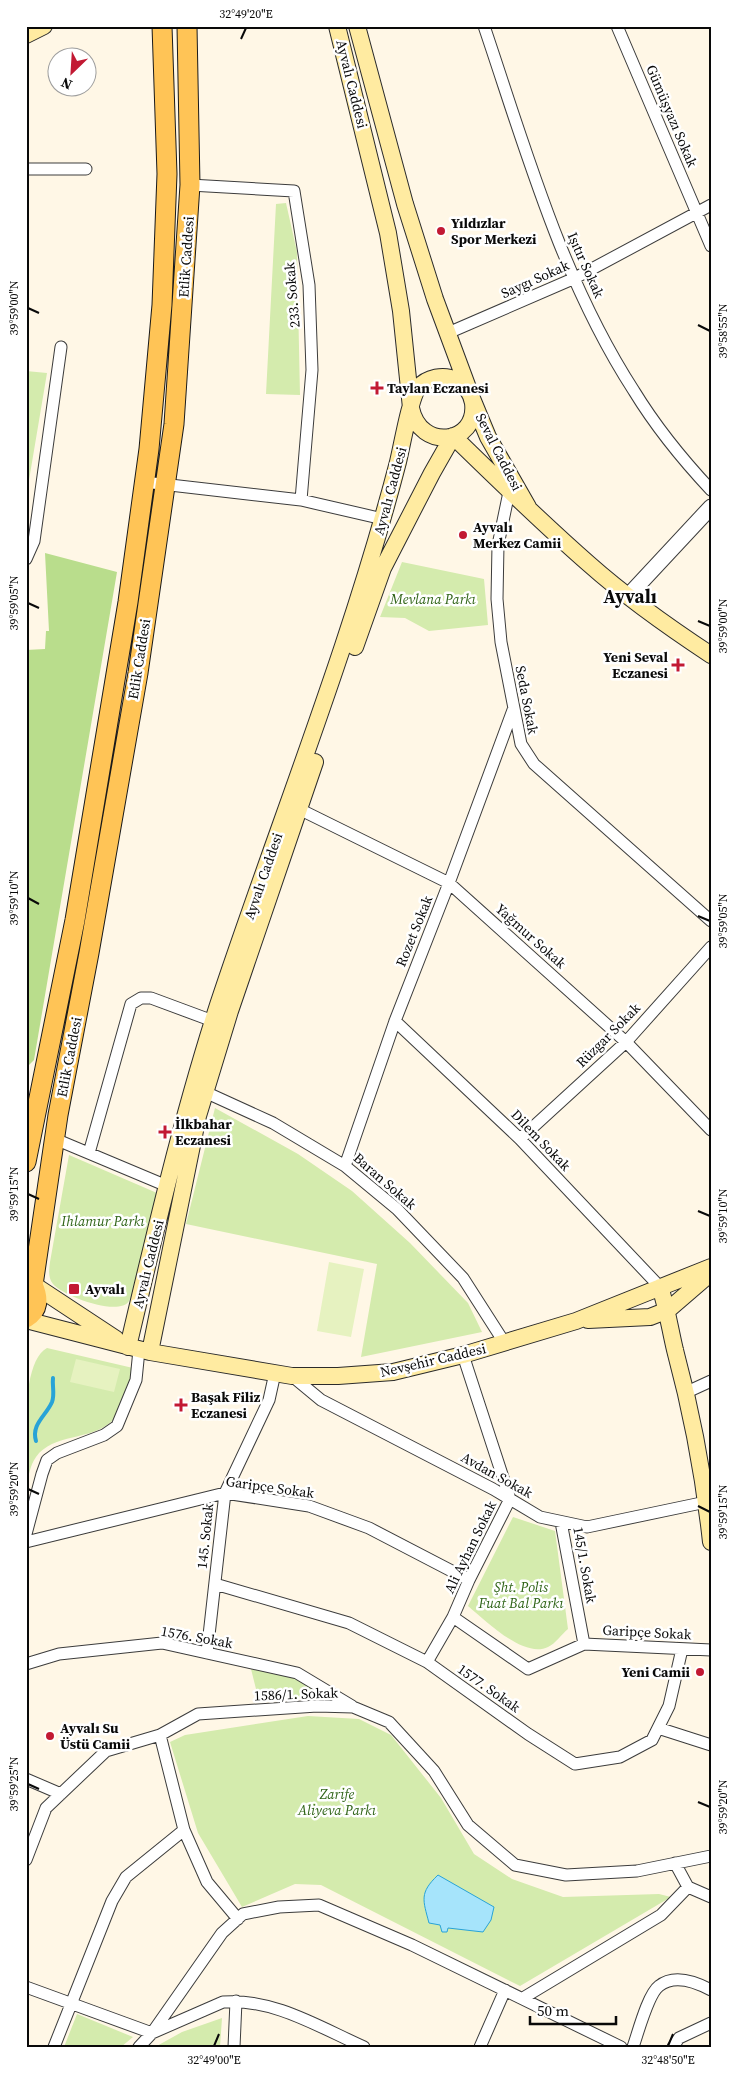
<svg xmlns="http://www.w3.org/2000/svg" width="737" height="2073" font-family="'Source Serif 4',serif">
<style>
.green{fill:#d4ebad}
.forest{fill:#b9dd8c}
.pitch{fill:#e6f2c0}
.water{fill:#a6e4fb;stroke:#28a3d7}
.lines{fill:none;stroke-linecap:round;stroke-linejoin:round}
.stream{stroke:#28a3d7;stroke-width:4}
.minor-casing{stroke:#3c3c3c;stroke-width:13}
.tertiary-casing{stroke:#3c3c3c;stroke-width:17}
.secondary-casing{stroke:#2b2b2b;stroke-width:18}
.primary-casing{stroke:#1a1a1a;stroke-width:21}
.minor{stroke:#fff;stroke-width:11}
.tertiary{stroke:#fff;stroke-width:15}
.secondary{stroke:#ffeba1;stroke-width:16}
.primary{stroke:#ffc456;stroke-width:19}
.ticks{fill:none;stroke:#090909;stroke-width:2}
.poi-dot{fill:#c21933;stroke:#fff;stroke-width:2}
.labels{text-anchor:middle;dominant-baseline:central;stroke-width:5;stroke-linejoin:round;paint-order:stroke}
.street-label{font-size:14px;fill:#090909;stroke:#fff}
.poi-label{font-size:14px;font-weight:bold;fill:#090909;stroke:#fff;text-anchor:start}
.park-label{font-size:14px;font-style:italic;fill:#2f6417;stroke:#fff}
.district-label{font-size:19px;font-weight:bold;fill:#090909;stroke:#fff}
.neatline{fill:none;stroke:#090909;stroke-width:2}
.ticks-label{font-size:12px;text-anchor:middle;fill:#090909}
</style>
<rect width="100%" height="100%" fill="#fff7e6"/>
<!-- green -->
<path class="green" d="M286,203L297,252L300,395L266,394L276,204Z
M26,371L47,373L26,498Z
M402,562L484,579L488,625L429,631L405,618L380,617Z
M215,1108L298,1154L352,1191L410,1243L468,1303L482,1332L361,1357L377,1264L186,1224Z
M69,1155L157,1193C152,1216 146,1238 141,1260C138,1273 136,1289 129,1301C119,1317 63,1296 53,1284C48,1278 49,1270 50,1262Z
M47,1348L133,1368C129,1383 123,1411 112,1421C91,1441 53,1433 36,1457C30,1465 29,1476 26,1486C26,1456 19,1363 47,1348Z
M513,1517L555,1531L568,1629C562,1634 555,1644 548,1647C524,1659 486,1621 468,1606Z
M251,1669L296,1678L331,1695L259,1701Z
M308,1716L359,1719L391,1735L441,1798L474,1854L512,1879L563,1897L659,1894L671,1897L520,1986L321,1885L295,1884L242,1907L198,1833L170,1742L185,1735Z
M77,2014L133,2037L121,2047H64Z
M222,2018L220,2047H155L182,2032Z"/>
<!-- forest -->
<path class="forest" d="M45,553L117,572L34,1060L26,1068V650L45,649L46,631H49Z"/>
<!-- pitch -->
<path class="pitch" d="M329,1262L364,1269L351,1337L317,1331Z
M76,1359L120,1369L114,1392L70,1382Z"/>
<!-- water -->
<path class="water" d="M438,1875L494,1907L491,1920L483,1932L448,1928L447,1932H442L440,1925L429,1923C423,1900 419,1893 438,1875Z"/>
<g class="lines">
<!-- stream -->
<path class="stream" d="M36,1441C31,1424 46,1416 52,1402C55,1394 52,1386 53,1378"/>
<defs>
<path id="minor" d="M484,26C526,150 562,280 634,391C656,427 682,459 711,490
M617,26L711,246
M26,169H86
M190,185L294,191L309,285L312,370L301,500
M448,333L575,278L711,205
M144,482L301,500L383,519
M509,492L498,545L497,599L501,642L521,744L534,764L711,921
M26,559L34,541L61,347
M299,809L449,883L626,1042L711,1130
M395,1021L520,1139L660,1287
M205,1092L273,1123L345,1166L397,1209L463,1278L504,1342
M55,1139L167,1186
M520,1139L626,1042L711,947
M89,1153L131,1004L141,998H151L213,1021
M345,1166L395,1021L449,883L513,710
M292,1376L321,1400L493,1489L540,1517L587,1527L706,1502
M687,1392L711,1381
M561,1522L584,1644
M26,1534L42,1474L47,1460L57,1453L104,1435L117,1426L136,1380L139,1350
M26,1542L225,1493L309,1506L369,1528L469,1580
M215,1584L349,1623L427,1662L528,1734L575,1764L620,1757L652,1740L669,1706L682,1649
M453,1617L528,1669L584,1644L711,1650
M207,1653L225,1493L269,1400L275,1373
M427,1662L453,1617L469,1580L510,1499L463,1355
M26,1664L59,1654L162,1643L297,1673L352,1706
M658,1728L711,1745
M26,1779L61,1794
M184,1830L207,1882L238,1919
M26,1860L46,1808L106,1751L160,1735L198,1714L317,1706L353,1707L389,1722L434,1771L468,1825L515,1865L566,1875L637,1871L711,1856
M675,1863L688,1887L711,1897
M26,1987L152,2033L223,2002C273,1998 319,2027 364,2047
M523,1998L661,1915L688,1887
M54,2047L112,1901L126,1877L184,1830L160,1735
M139,2047L152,2033L222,1933L243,1914L279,1907L319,1905L412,1945L621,2047
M234,2047L236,2001
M480,2047L505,1990
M633,2047C638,2033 648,1994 659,1986C674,1974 696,1982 711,1990
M673,2047L679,2038L711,2023"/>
<path id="tertiary" d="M629,595L711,507"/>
<path id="secondary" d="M357,26L405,204L435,299L471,396L488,437L528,507
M26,35L44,26
M453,436C498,480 542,523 589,564C625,596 670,628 711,655
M355,647L383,568L432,473L453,436
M28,1281L116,1339
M660,1287C667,1308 670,1329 675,1350C692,1413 704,1477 711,1542
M26,1320L150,1352L292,1376H338L393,1372L463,1355L576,1321L711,1267
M588,1320L650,1317L668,1310L711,1273
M128,1347C155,1232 182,1117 218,1005C278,824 350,647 398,462C402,446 410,398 418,388C427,377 444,374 456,380C465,384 471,393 473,403C478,444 420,452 411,408L401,311L388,233L337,26
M150,1352L198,1116L230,1011L315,762"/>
<path id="primary" d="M26,1162L75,920L128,602L149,449L162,305L167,174L162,26
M26,1318C39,1310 39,1298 33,1285L58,1115L89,953L138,673L174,424L190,185L187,26"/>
</defs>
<!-- minor casing -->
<use href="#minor" class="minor-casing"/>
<!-- tertiary casing -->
<use href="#tertiary" class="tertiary-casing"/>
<!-- secondary casing -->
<use href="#secondary" class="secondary-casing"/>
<!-- primary casing -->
<use href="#primary" class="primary-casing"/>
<!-- minor -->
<use href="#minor" class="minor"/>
<!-- tertiary -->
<use href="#tertiary" class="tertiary"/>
<!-- secondary -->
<use href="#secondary" class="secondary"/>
<!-- primary -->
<use href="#primary" class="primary"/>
</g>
<!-- ticks -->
<path class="ticks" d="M241,39L246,28M28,308L39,313M698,325L710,331M28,603L39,608M698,621L710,626M28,898L39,904M698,916L710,921M28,1194L39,1199M698,1211L710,1216M28,1489L39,1494M698,1506L710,1512M28,1784L39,1789M698,1802L710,1807M214,2046L219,2034M668,2046L673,2034"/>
<!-- markers -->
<g class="poi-dot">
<circle cx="441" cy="231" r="5"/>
<path d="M374.5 380.5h5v5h5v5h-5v5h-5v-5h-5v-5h5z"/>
<circle cx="463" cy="535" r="5"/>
<path d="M675.5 657.5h5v5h5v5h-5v5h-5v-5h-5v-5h5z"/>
<path d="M162.5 1124.5h5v5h5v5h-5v5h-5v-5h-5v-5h5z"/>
<rect x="68" y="1283" width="12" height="12" rx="2.5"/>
<path d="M178.5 1397.5h5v5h5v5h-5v5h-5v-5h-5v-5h5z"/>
<circle cx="700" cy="1672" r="5"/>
<circle cx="50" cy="1736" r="5"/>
</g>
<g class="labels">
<!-- street labels -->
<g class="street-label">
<text transform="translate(352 84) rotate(76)">Ayvalı Caddesi</text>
<text transform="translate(672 116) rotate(67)">Gümüşyazı Sokak</text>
<text transform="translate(186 257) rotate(-86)">Etlik Caddesi</text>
<text transform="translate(586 265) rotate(66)">Işıtır Sokak</text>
<text transform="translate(535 279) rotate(-24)">Saygı Sokak</text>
<text transform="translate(292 295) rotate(-95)">233. Sokak</text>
<text transform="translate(499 452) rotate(63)">Seval Caddesi</text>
<text transform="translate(390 491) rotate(-75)">Ayvalı Caddesi</text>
<text transform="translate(139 659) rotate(-81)">Etlik Caddesi</text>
<text transform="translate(527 700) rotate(79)">Seda Sokak</text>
<text transform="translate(263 876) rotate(-71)">Ayvalı Caddesi</text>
<text transform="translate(414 931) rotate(-68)">Rozet Sokak</text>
<text transform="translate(531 936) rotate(42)">Yağmur Sokak</text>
<text transform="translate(608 1035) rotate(-45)">Rüzgar Sokak</text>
<text transform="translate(69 1057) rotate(-79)">Etlik Caddesi</text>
<text transform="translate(541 1140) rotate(46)">Dilem Sokak</text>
<text transform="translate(385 1181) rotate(41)">Baran Sokak</text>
<text transform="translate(148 1264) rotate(-76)">Ayvalı Caddesi</text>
<text transform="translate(433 1360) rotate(-13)">Nevşehir Caddesi</text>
<text transform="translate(497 1475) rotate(29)">Avdan Sokak</text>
<text transform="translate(270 1487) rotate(8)">Garipçe Sokak</text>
<text transform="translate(205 1536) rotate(-84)">145. Sokak</text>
<text transform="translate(470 1547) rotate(-64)">Ali Ayhan Sokak</text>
<text transform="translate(585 1565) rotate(80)">145/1. Sokak</text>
<text transform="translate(647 1632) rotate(3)">Garipçe Sokak</text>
<text transform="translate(197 1637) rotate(10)">1576. Sokak</text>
<text transform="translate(489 1688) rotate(35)">1577. Sokak</text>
<text transform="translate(296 1694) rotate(-2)">1586/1. Sokak</text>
</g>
<!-- poi labels -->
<g class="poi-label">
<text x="451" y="223">Yıldızlar<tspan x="451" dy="16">Spor Merkezi</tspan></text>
<text x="387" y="388">Taylan Eczanesi</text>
<text x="473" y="527">Ayvalı<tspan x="473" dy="16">Merkez Camii</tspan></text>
<text x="668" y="657" text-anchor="end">Yeni Seval<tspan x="668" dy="16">Eczanesi</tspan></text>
<text x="175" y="1124">İlkbahar<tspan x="175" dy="16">Eczanesi</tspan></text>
<text x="85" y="1289">Ayvalı</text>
<text x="191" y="1397">Başak Filiz<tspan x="191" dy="16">Eczanesi</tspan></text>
<text x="690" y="1672" text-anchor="end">Yeni Camii</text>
<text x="60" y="1728">Ayvalı Su<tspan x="60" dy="16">Üstü Camii</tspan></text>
</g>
<!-- park labels -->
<g class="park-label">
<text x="433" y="599">Mevlana Parkı</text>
<text x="103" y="1221">Ihlamur Parkı</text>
<text x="521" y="1587">Şht. Polis<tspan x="521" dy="16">Fuat Bal Parkı</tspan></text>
<text x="337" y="1794">Zarife<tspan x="337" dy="16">Aliyeva Parkı</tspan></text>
</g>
<!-- district labels -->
<g class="district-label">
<text x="630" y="596">Ayvalı</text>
</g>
</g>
<!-- border -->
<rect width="737" height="2073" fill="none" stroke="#ffffff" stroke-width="55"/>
<!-- north arrow -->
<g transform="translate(72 72) rotate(205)"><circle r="24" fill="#ffffff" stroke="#9d9d9d"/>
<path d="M0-4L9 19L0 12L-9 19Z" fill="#c21933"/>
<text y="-8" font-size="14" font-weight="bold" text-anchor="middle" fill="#090909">N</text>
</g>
<!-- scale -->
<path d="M530 2016v8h86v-8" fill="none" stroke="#090909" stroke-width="2.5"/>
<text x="537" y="2016" font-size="15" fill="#090909" stroke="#ffffff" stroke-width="4" paint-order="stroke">50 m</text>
<rect x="28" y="28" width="682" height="2018" class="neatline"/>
<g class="ticks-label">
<text x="246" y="18">32°49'20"E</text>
<text transform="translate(14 308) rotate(-90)" y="4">39°59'00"N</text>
<text transform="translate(723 331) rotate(-90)" y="4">39°58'55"N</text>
<text transform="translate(14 603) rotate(-90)" y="4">39°59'05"N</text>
<text transform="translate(723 626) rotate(-90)" y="4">39°59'00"N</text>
<text transform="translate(14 898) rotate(-90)" y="4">39°59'10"N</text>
<text transform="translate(723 921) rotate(-90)" y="4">39°59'05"N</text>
<text transform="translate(14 1194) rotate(-90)" y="4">39°59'15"N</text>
<text transform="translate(723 1216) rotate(-90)" y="4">39°59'10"N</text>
<text transform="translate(14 1489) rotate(-90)" y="4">39°59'20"N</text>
<text transform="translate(723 1512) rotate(-90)" y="4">39°59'15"N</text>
<text transform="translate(14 1784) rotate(-90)" y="4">39°59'25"N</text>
<text transform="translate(723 1807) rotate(-90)" y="4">39°59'20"N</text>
<text x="214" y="2064">32°49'00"E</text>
<text x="668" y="2064">32°48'50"E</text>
</g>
</svg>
